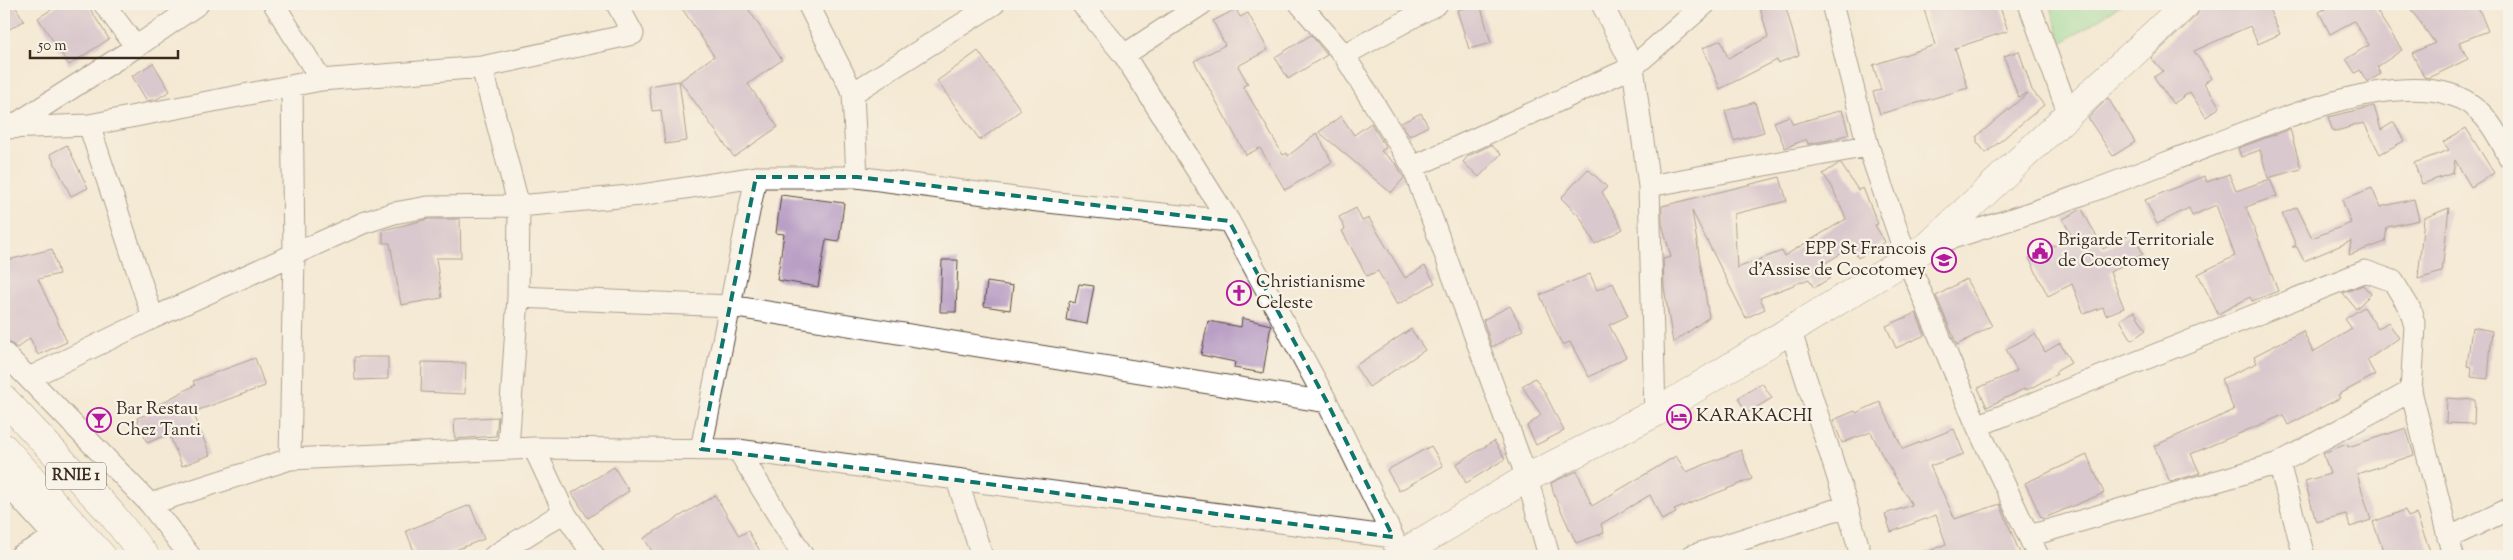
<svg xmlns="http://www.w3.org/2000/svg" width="2513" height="560" font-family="'Sorts Mill Goudy',serif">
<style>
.green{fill:#8edb98;stroke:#64825b}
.building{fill:#b99fc5}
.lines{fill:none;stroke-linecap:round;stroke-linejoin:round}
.minor-casing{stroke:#574739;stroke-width:23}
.major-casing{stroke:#574739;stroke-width:29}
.highway-casing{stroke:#574739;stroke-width:29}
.minor{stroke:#fff;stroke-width:21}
.major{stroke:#fff;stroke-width:28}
.highway{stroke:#fff;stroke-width:28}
.marked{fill:none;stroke:#0f766e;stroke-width:4;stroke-dasharray:10 6;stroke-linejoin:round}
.labels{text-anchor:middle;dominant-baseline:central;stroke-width:4.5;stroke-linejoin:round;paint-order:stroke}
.shield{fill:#f7f3e8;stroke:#73665b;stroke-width:1}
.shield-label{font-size:16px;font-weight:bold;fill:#3b2a1e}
.poi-label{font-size:18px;fill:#3b2a1e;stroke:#f7f3e8;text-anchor:start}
</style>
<rect width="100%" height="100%" fill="#f7f3e8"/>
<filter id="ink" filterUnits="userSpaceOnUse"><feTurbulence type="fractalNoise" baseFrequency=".02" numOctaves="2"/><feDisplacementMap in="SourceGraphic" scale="10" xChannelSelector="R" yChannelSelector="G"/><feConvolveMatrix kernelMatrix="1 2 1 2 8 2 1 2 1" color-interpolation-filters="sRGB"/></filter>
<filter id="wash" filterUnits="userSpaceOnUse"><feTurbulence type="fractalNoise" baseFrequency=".0096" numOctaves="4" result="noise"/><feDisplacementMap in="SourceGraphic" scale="20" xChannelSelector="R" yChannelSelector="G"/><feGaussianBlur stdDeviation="1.12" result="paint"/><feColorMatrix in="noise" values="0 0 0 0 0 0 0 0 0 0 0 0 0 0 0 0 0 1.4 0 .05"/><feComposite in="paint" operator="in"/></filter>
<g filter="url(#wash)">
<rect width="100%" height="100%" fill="#f4e9d4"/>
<!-- green -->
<path class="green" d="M2050,4H2122L2062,43Z"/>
<g id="blocks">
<!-- building -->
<path class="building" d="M4,4H14L24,21L4,32Z
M60,4H87L109,39L69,65L38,18Z
M679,4H745L782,60L748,84L778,127L734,157L680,81L714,56Z
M1480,4L1491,43L1469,49L1457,10Z
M1759,4H1785L1799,55L1778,63L1777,60L1720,89L1703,48L1721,40L1728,58L1768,37Z
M1931,4H1999L2008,31L1955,48L1968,88L1880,114L1873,92L1881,90L1873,65L1935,45L1923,6Z
M2201,4H2267L2280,34L2258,44L2250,26L2194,51L2212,78L2204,83L2220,107L2206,117L2190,92L2173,104L2154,77L2163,71L2151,58L2197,15Z
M2322,4H2372L2402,50L2377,67L2381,74L2367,82L2360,70L2355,73L2346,59L2369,45L2354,21L2330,34L2319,12L2325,9Z
M2407,4H2477L2488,31L2459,42L2468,59L2429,78L2424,77L2412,53L2435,43Z
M1236,9L1240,17L1248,13L1268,50L1238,66L1248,84L1243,86L1283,155L1287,153L1288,156L1317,133L1332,162L1285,190L1260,148L1246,155L1194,61L1225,45L1213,21Z
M1311,35L1327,55L1288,79L1275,57Z
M978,51L1021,110L980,140L937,81Z
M2019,51L2032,90L2044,105L1986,153L1977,142V136L2028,93L2018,97L2004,56Z
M153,63L170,91L157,99L147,101L132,76Z
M679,81L687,141L665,144L661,110L652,111L649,86Z
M2108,98L2135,142L2113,156L2088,118Z
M1755,102L1764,132L1734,141L1725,111Z
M2374,106L2381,130L2394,122L2404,141L2380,154L2364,123L2333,132L2328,117Z
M1842,110L1849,134L1830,140L1808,144L1806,139L1785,148L1774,122L1789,116L1793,124Z
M1421,113L1428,126L1409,136L1401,123Z
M1341,116L1354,135L1371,123L1386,148L1381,151L1397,165L1404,178L1391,193L1319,132Z
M2466,128L2494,173L2471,187L2455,160L2453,173L2422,184L2414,163L2449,150L2443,142Z
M2290,129L2301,169L2268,178L2260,150L2241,157L2238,148Z
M67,145L88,188L71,196L50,154Z
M1491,145L1501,154L1479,177L1463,162L1468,156Z
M1838,164H1841L1858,190L1863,188L1878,224L1875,225L1885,242L1858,258L1852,247L1822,265L1830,278L1814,288L1809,279L1760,298L1765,309L1746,318L1692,211L1709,317L1673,343L1664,287L1663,259L1671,257L1662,224V206L1780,177L1787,201L1734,214L1737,268L1782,251L1784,256L1846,219L1832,187L1823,174Z
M1588,169L1607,187L1602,192L1623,229L1595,244L1580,217L1561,198Z
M2229,174L2236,191L2270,179L2277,196L2246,207L2278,291L2252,301L2250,297L2218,314L2198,274L2235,256L2216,205L2192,216L2189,208L2157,224L2145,200L2204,176L2207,182Z
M2372,188L2380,207L2414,199L2419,220L2387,227L2385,242L2349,255L2351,241L2304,261L2297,247H2292L2296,245L2282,214L2297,207L2312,238L2351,223L2342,200Z
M781,195L844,203L839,242L826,240L818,287L777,280L784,234L776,233Z
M1356,208L1362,221L1369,218L1405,278L1425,266L1435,283L1397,305L1378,271L1367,276L1342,231L1345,229L1339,217Z
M2449,208L2442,272L2418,279L2424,218Z
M2082,209L2103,249L2133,233L2143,254L2110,272L2124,308L2106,315L2103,307L2084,314L2072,284L2048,296L2029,258L2072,237L2063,219Z
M429,219H460L461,258H436L442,298L401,305L390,243H383V230Z
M52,249L59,274L38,279L67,342L38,355L30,338L17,348L8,341H4V261Z
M942,260H958L956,312H940Z
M1590,274L1597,290L1613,283L1628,316L1609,325L1626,357L1589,377L1570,342L1562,345L1540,295Z
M1966,279L1992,326L1957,345L1936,296Z
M987,282L1013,286L1010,310L984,306Z
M1079,284L1094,286L1087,324L1066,320L1069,301L1075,303Z
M2363,285L2371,294L2356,309L2343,293Z
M1510,306L1523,330L1492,347L1483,320Z
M2364,307L2378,329L2388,322L2399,338L2367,360L2375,375L2338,395L2340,398L2288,425L2283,415L2191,454L2200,473L2170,482L2154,446L2234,410L2221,379L2257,363L2254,356L2303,331L2313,352L2352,329L2345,319Z
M2134,311L2146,330L2132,340L2120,320Z
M1916,313L1925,335L1896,348L1886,326Z
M1242,318L1271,325L1263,373L1234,368L1235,362L1201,355L1208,321L1241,327Z
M2472,327L2492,331L2488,379L2471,377L2472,367L2467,366Z
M1411,329L1425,350L1369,387L1355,366Z
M2035,334L2045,352L2060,343L2071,363L2055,372L2057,374L2027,390L2026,388L1987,407L1978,388L2017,371L2006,349Z
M354,357H388V379L355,380Z
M255,358L265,386L193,412L210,455L182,466L169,434L147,443L137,418L158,410L156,406L195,385L193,381Z
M422,362L466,363L465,394L421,392Z
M1535,378L1545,393L1564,431L1536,445L1527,426L1541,415L1522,386Z
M1762,383L1772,398L1747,413L1738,398Z
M2447,398L2475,400L2474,424L2446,423Z
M1880,402L1903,449L1954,429L1964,454L1930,466L1955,519L2000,504L2021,556H1918L1946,544L1936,515L1891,532L1885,514L1912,505L1881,453L1871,432L1842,443L1833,420L1855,411L1856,413Z
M498,417L496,436L455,439L454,419Z
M2406,428L2414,455L2357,474L2371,520L2350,527L2346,514L2316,522L2305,481L2330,474L2323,453L2347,444L2348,447Z
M1494,441L1505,459L1466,483L1456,464Z
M1431,446L1443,466L1399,491L1387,470Z
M1741,450L1752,479L1674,510L1676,513L1662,520L1650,495L1601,524L1604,533L1576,543L1554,495L1551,483L1577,471L1592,506L1676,456L1686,472Z
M2087,455L2104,493L2042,519L2025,483Z
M614,467L629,491L588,518L572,493Z
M715,495L739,536L748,531L763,556H655L644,538Z
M470,505L484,539L440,556H416L406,531Z
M2405,510L2408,517L2416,514L2432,556H2385L2373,522Z"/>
</g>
</g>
<g filter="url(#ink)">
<use href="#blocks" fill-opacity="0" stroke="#574739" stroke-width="1"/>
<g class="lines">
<defs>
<path id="minor" d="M104,4L136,47
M274,4L321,80
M808,4L853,93L857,177
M1082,4L1124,55L1229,221L1327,402L1393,537L1395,549
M1300,4L1344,55L1413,167L1527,478L1549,556
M1602,4L1633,67L1649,186L1655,413
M1832,4L1868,146L1907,259L1977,426L2038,556
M2029,4L2069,115
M1124,55L1202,4
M1344,55L1437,4
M482,67L519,206L518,297L508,449
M853,93L994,4
M89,125L153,318
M11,127L136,47L198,4
M4,128L89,125L321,80L482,67L633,34L617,4
M1413,167L1633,67L1705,4
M1649,186L1868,146
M1931,245C1980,229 2030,214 2078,196C2126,179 2172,160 2220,142C2280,119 2385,75 2449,94C2481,103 2495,129 2509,157
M518,297L730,306L1327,402
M1790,329L1847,506L1861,556
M4,353L150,504L190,556
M29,378L153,318L363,223L394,213L428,207L519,206L641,195L756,177H857L1038,201L1229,221
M1977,426L2365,271L2393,281L2410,309L2415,326L2411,391L2453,556
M534,448L564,512L594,556
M701,449L756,177
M738,450L803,556
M290,459L294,254L292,87
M2279,463L2304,556
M957,480L982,556
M4,481L72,556
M150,504L290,459L534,448L738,450L1393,537
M2029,536L2279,463L2411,391
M2448,538L2509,509
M20,556L56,537
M494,556L564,512
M1691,556L1847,506"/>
<path id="major" d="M1398,556L1527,478L1655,413L1928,246L2186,4"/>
<path id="highway" d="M4,399L110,512L145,556
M4,448L102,556"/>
</defs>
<!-- minor casing -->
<use href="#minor" class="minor-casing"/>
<!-- major casing -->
<use href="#major" class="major-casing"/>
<!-- highway casing -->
<use href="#highway" class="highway-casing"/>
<!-- minor -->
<use href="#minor" class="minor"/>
<!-- major -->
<use href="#major" class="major"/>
<!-- highway -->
<use href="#highway" class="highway"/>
</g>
</g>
<!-- marked area -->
<path d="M0 0H2513V560H0ZM756,177H857L1229,221L1327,402L1393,537L957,480L701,449Z" fill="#f4e9d4" fill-opacity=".55" fill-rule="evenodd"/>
<path class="marked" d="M756,177H857L1229,221L1327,402L1393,537L957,480L701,449Z"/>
<!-- icons -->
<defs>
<symbol id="civic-ring" viewBox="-11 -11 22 22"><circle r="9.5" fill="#f7f3e8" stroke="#b5179e" stroke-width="1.5"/><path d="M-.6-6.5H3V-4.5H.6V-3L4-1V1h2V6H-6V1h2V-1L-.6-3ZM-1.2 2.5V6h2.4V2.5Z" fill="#b5179e"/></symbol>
<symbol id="school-ring" viewBox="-11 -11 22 22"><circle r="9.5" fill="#f7f3e8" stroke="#b5179e" stroke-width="1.5"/><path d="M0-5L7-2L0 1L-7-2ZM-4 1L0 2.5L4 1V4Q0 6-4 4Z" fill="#b5179e"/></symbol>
<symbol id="church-ring" viewBox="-11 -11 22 22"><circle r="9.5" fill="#f7f3e8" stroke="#b5179e" stroke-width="1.5"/><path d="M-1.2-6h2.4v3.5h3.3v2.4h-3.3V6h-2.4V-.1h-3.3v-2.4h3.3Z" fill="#b5179e"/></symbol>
<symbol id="hotel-ring" viewBox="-11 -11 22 22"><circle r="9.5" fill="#f7f3e8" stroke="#b5179e" stroke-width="1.5"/><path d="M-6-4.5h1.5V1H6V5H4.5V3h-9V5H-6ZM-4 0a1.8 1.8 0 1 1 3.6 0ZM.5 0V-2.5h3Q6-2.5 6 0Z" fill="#b5179e"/></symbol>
<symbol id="bar-ring" viewBox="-11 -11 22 22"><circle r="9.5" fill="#f7f3e8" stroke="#b5179e" stroke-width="1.5"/><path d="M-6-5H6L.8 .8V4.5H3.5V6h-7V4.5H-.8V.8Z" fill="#b5179e"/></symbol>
</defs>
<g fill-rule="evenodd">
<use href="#civic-ring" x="2026" y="237" width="28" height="28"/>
<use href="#school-ring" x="1930" y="246" width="28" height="28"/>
<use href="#church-ring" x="1225" y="279" width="28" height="28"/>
<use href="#hotel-ring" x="1665" y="403" width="28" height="28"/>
<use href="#bar-ring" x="85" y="406" width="28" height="28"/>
</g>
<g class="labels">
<!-- shield labels -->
<rect class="shield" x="46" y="462.5" width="60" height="27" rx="4"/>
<g class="shield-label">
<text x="76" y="476">RNIE 1</text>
</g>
<!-- poi labels -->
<g class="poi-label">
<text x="2058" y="241">Brigarde Territoriale<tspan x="2058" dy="21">de Cocotomey</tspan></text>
<text x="1926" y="250" text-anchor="end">EPP St Francois<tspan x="1926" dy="21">d'Assise de Cocotomey</tspan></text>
<text x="1256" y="283">Christianisme<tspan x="1256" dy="21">Celeste</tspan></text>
<text x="116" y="410">Bar Restau<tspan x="116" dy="21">Chez Tanti</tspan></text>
<text x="1696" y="417">KARAKACHI</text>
</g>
</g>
<!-- margin -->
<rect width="2513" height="560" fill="none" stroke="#f7f3e8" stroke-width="20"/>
<!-- scale -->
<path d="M30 50v8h148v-8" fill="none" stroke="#3b2a1e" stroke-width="2.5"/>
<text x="38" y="50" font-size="15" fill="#3b2a1e" stroke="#f7f3e8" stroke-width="4" paint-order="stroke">50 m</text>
</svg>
